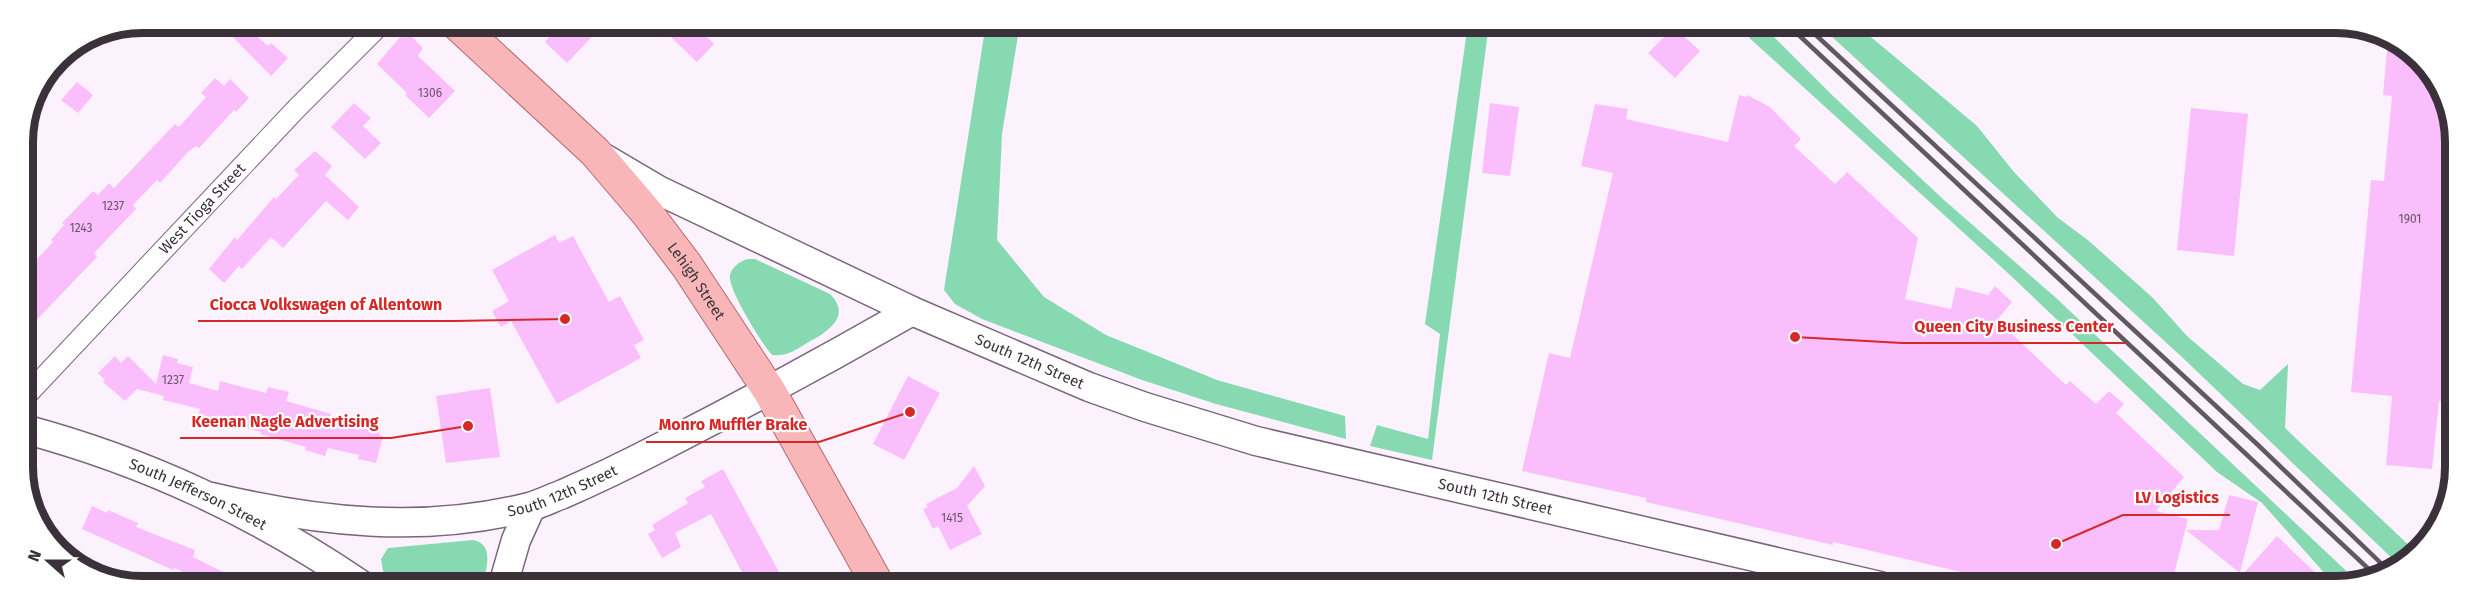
<svg xmlns="http://www.w3.org/2000/svg" width="2478" height="609" font-family="'Fira Sans',sans-serif">
<style>
.green{fill:#87d9b1}
.building{fill:#fbbefc}
.lines{fill:none;stroke-linecap:round;stroke-linejoin:round}
.street-casing{stroke:#7b657d;stroke-width:22}
.secondary-casing{stroke:#7b657d;stroke-width:31}
.primary-casing{stroke:#b4686d;stroke-width:34}
.street{stroke:#fff;stroke-width:20}
.secondary{stroke:#fff;stroke-width:28}
.primary{stroke:#f9b6b8;stroke-width:32}
.rail{stroke:#615862;stroke-width:4.5}
.labels{text-anchor:middle;dominant-baseline:central;stroke-width:4.5;stroke-linejoin:round;paint-order:stroke}
.number-label{font-size:12px;fill:#6a546b}
.street-label{font-size:15px;fill:#3a313b;stroke:#fff}
.rim{fill:none;stroke:#3a313b;stroke-width:8}
.leader{fill:none;stroke:#d62828;stroke-width:2}
.callout-dot{fill:#d62828;stroke:#fff;stroke-width:2}
.callout-label{font-size:16px;text-anchor:middle;font-weight:bold;fill:#d62828;stroke:#fff;stroke-width:4.5;stroke-linejoin:round;paint-order:stroke}
</style>
<rect width="100%" height="100%" fill="#fcf2fd"/>
<!-- green -->
<path class="green" d="M986,23H1020L1002,134L997,240L1044,297L1106,335L1217,380L1345,416L1346,439L1216,404L1142,380L982,319L955,304L944,290Z
M1468,24H1489L1432,460L1370,446L1377,425L1428,439L1440,334L1425,324Z
M1734,24H1761L1832,95L1944,200L2055,297L2357,581L2344,586H2336L2262,503L2217,472L2009,274Z
M1818,24H1855L1889,52L1977,126L2014,172L2057,217L2089,241L2153,298L2187,336L2243,384L2260,390L2288,364L2285,428L2417,553L2415,557L2398,564L2183,358Z
M2453,254V353H2444Z
M747,259H755L830,294C853,317 826,333 807,343C796,350 786,357 772,355C762,344 727,288 730,275C732,267 739,262 747,259Z
M473,540C495,544 486,569 483,584H398L383,571L381,559L388,548Z"/>
<!-- building -->
<path class="building" d="M242,23L268,46L271,43L288,58L271,76L231,35Z
M533,23H605L567,63L545,42L549,37Z
M656,23H693L714,44L697,62Z
M1674,27L1700,51L1675,78L1648,53Z
M408,33L423,48L418,56L455,91L429,118L405,95L407,93L377,64L401,36L403,38Z
M2388,40L2420,57L2453,118V254L2444,353H2453V402L2439,401L2432,469L2386,465L2392,396L2351,392L2371,180L2384,181L2392,96L2383,95Z
M215,78L224,86L230,79L249,98L236,112L234,110L199,148L196,146L188,152L160,183L157,180L133,205L136,209L94,253L97,257L24,333V283L32,274L29,271L38,262L36,260L53,242L51,240L64,225L62,223L93,191L98,195L109,183L114,188L175,124L179,127L206,97L201,93Z
M77,82L93,95L78,113L61,100Z
M1739,95L1746,97L1747,95L1770,107L1801,139L1794,146L1835,184L1847,172L1918,238L1905,299L1951,309L1956,287L1988,295L1995,286L2012,302L1997,320L2066,385L2070,381L2096,404L2109,391L2124,404L2116,413L2184,477L2156,511L2188,519L2171,586H2021L1833,542V545L1646,502V498L1522,471L1549,353L1570,358L1613,173L1581,166L1595,104L1628,109L1626,119L1728,142Z
M354,103L371,118L363,126L381,143L365,159L331,127Z
M1490,103L1519,107L1510,176L1482,173Z
M2191,108L2248,114L2234,256L2177,250Z
M315,151L332,166L325,175L359,207L348,220L326,201L283,248L271,237L242,269L239,266L224,283L209,269L235,237L237,240L274,197L276,199L299,175L294,170Z
M555,235L559,243L573,236L609,302L620,296L644,340L634,345L641,358L557,404L511,321L501,327L492,311L509,301L492,270Z
M163,355L178,359L177,363L193,367L189,383L218,391L220,381L266,393L268,387L289,392L286,401L331,414L329,423L358,430L360,421L381,426L379,435L383,436L376,463L358,459L359,455L328,448L325,456L305,450L306,447L260,434L261,432L198,416L200,409L163,400L164,396L137,389L125,401L103,382L105,380L98,373L115,356L121,363L128,356L156,384Z
M908,376L940,393L904,460L873,444Z
M490,388L500,457L446,463L436,396Z
M974,466L985,486L967,506L982,534L950,550L938,526L933,529L923,509L928,507L926,504L957,488Z
M723,469L779,572L758,584L749,585L711,514L675,533L681,547L662,558L648,534L655,530L652,525L688,503L685,498L705,487L701,481Z
M2229,495L2258,502L2240,573L2186,530H2219Z
M92,506L107,513L108,510L138,523L136,527L195,550L193,557L247,584H200L202,580L174,568L173,570L82,529Z
M2277,536L2329,586H2255L2243,574Z"/>
<g class="lines">
<defs>
<g id="street">
<path id="s1" d="M24,398L297,108L382,23"/>
</g>
<g id="secondary">
<path id="s2" d="M604,158L660,191L912,311L1089,387L1145,407L1256,441L1880,586"/>
<path id="s3" d="M24,429C147,462 255,513 360,584"/>
<path id="s4" d="M212,497C316,522 423,534 529,507C541,504 552,498 563,494C595,480 626,465 657,449C743,405 828,359 912,311"/>
<path d="M503,585L516,540L531,507"/>
</g>
<g id="primary">
<path id="s5" d="M456,23L595,152L647,213L687,266L770,392L878,585"/>
</g>
</defs>
<!-- street casing -->
<use href="#street" class="street-casing"/>
<!-- secondary casing -->
<use href="#secondary" class="secondary-casing"/>
<!-- primary casing -->
<use href="#primary" class="primary-casing"/>
<!-- street -->
<use href="#street" class="street"/>
<!-- secondary -->
<use href="#secondary" class="secondary"/>
<!-- primary -->
<use href="#primary" class="primary"/>
<!-- rail -->
<path class="rail" d="M1787,24L2374,574
M1804,24L2258,445L2387,569"/>
</g>
<g class="labels">
<!-- number labels -->
<g class="number-label">
<text x="430" y="93">1306</text>
<text x="113" y="206">1237</text>
<text x="2410" y="219">1901</text>
<text x="81" y="228">1243</text>
<text x="173" y="380">1237</text>
<text x="952" y="518">1415</text>
</g>
<!-- street labels -->
<g class="street-label">
<text stroke="none"><textPath href="#s1" startOffset="260">West Tioga Street</textPath></text>
<text stroke="none"><textPath href="#s5" startOffset="354">Lehigh Street</textPath></text>
<text stroke="none"><textPath href="#s2" startOffset="472">South 12th Street</textPath></text>
<text stroke="none"><textPath href="#s4" startOffset="357">South 12th Street</textPath></text>
<text stroke="none"><textPath href="#s3" startOffset="186">South Jefferson Street</textPath></text>
<text stroke="none"><textPath href="#s2" startOffset="958">South 12th Street</textPath></text>
</g>
</g>
<!-- crop -->
<path d="M0 0H2478V609H0ZM142 33H2336A109 109 0 0 1 2445 142V467A109 109 0 0 1 2336 576H142A109 109 0 0 1 33 467V142A109 109 0 0 1 142 33Z" fill="#fff" fill-rule="evenodd"/>
<path class="rim" d="M142 33H2336A109 109 0 0 1 2445 142V467A109 109 0 0 1 2336 576H142A109 109 0 0 1 33 467V142A109 109 0 0 1 142 33Z"/>
<!-- callouts -->
<path class="leader" d="M565 319L454 321H198M1795 337L1902 343H2125M468 426L391 438H180M910 412L819 442H646M2056 544L2123 515H2230"/>
<g class="callout-dot">
<circle cx="565" cy="319" r="6"/>
<circle cx="1795" cy="337" r="6"/>
<circle cx="468" cy="426" r="6"/>
<circle cx="910" cy="412" r="6"/>
<circle cx="2056" cy="544" r="6"/>
</g>
<g class="callout-label">
<text x="326" y="310">Ciocca Volkswagen of Allentown</text>
<text x="2014" y="332">Queen City Business Center</text>
<text x="285" y="427">Keenan Nagle Advertising</text>
<text x="733" y="430">Monro Muffler Brake</text>
<text x="2177" y="503">LV Logistics</text>
</g>
<!-- north arrow -->
<g transform="translate(48 561) rotate(291)" stroke="#ffffff" stroke-width="4.5" paint-order="stroke">
<path d="M0-4.5L10 22L0 15L-10 22Z" fill="#3a313b"/>
<text y="-9" font-size="16" font-weight="bold" text-anchor="middle" fill="#3a313b">N</text>
</g>
</svg>
